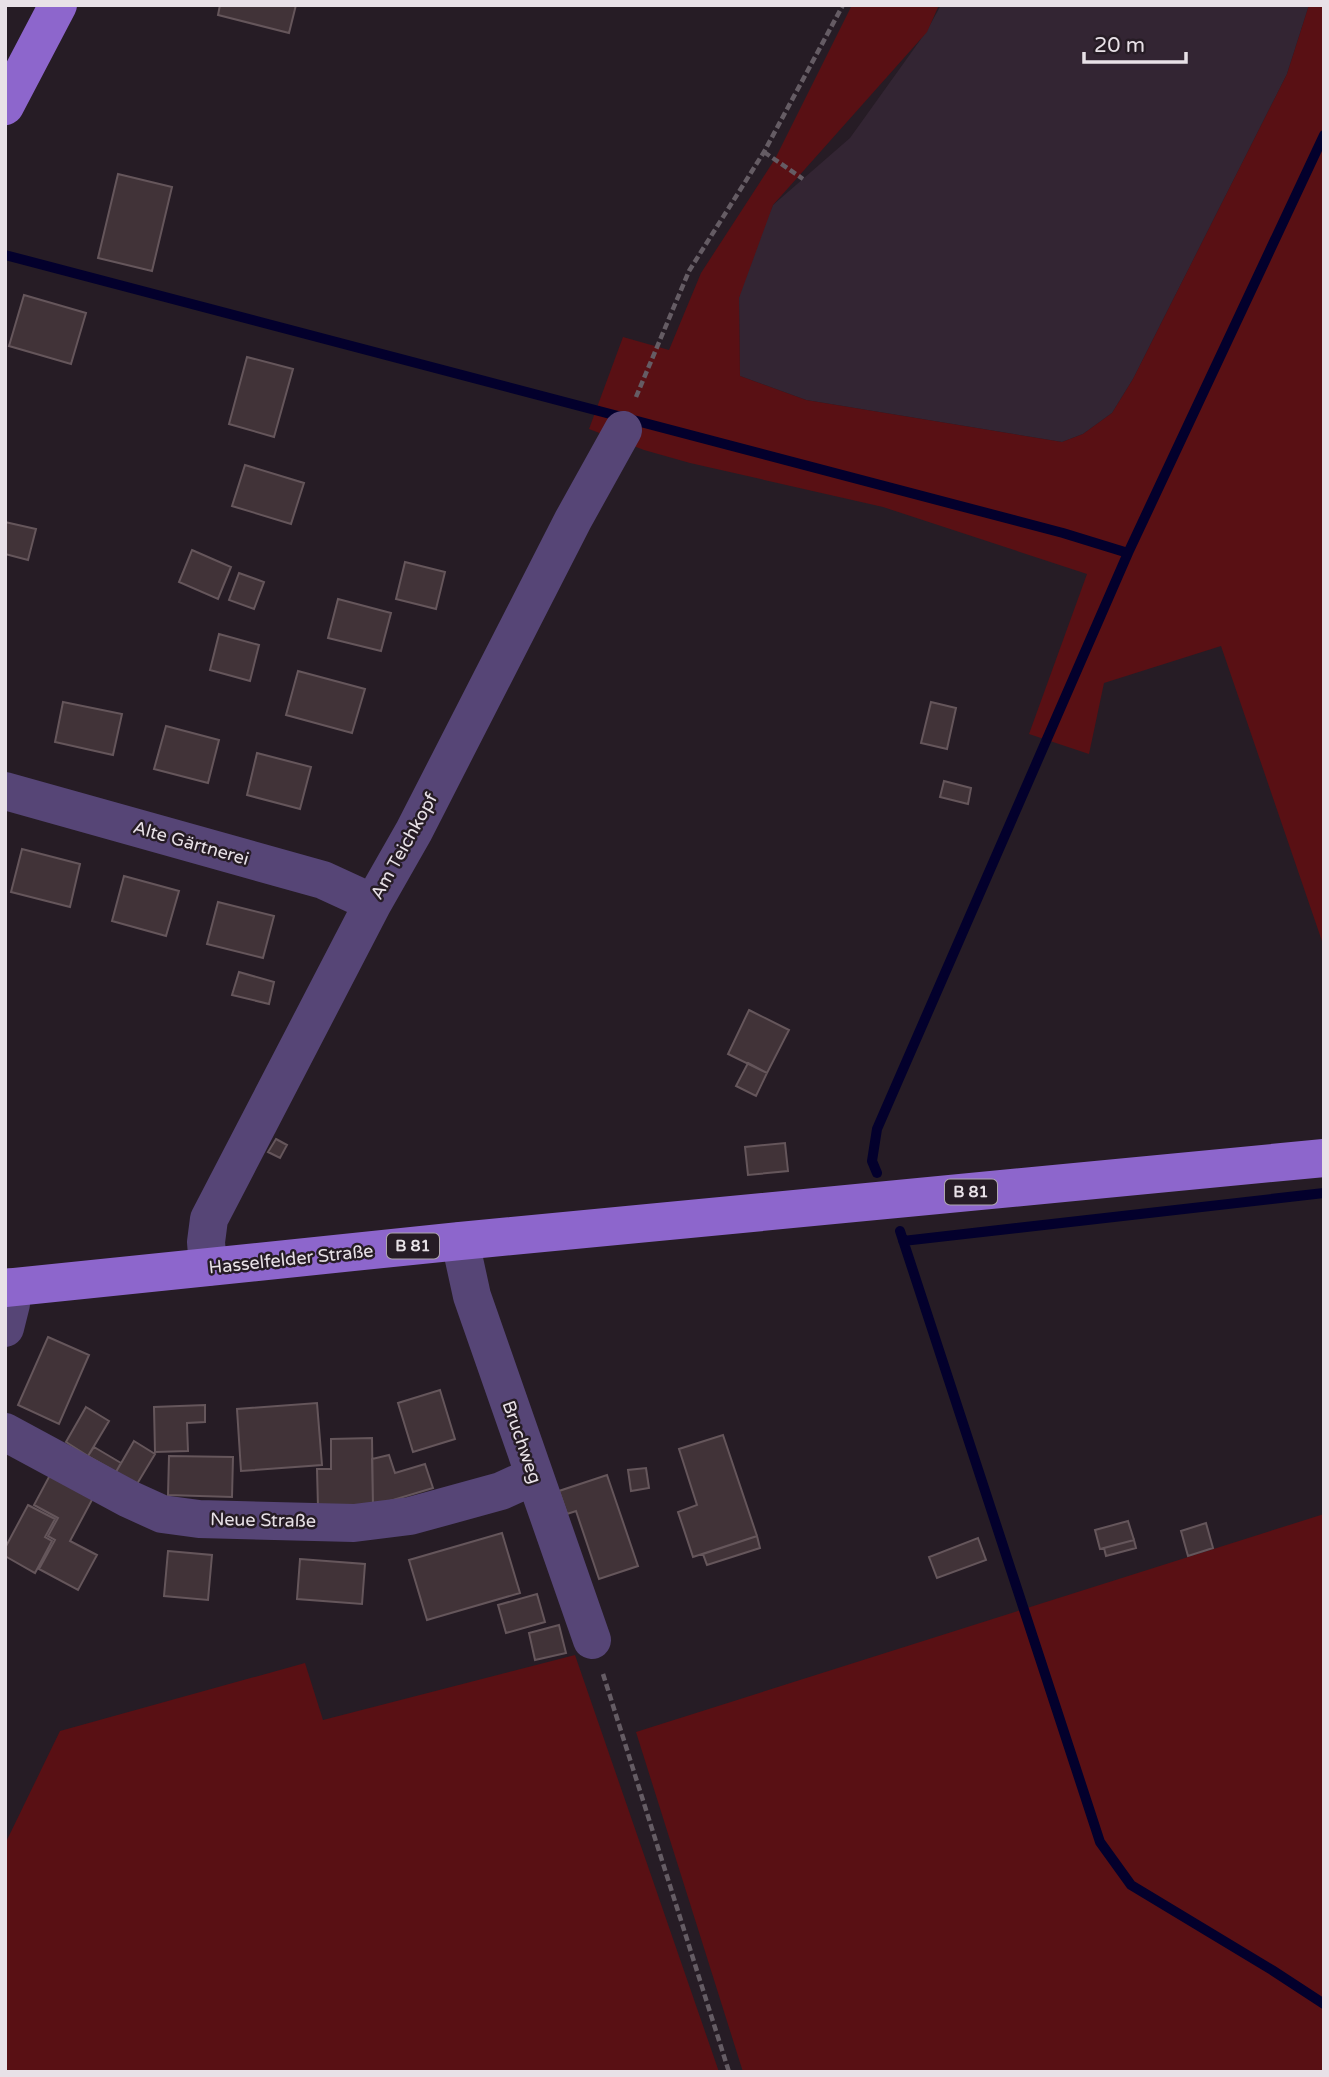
<svg xmlns="http://www.w3.org/2000/svg" width="1329" height="2077" font-family="'Varela Round',sans-serif">
<style>
.built{fill:#332533}
.green{fill:#591014}
.lines{fill:none;stroke-linecap:round;stroke-linejoin:round}
.stream{stroke:#03002c;stroke-width:10}
.building{fill:#413338;stroke:#65565b;stroke-width:2}
.path{stroke:#655c64;stroke-width:4.5;stroke-dasharray:7 3.5;stroke-linecap:butt}
.minor{stroke:#564576;stroke-width:38}
.major{stroke:#8d66cc;stroke-width:38}
.labels{text-anchor:middle;dominant-baseline:central;stroke-width:5;stroke-linejoin:round;paint-order:stroke}
.shield{fill:#261c25;stroke:#aea6ad;stroke-width:2}
.shield-label{font-size:16px;font-weight:bold;fill:#e8e1e7}
.street-label{font-size:18px;fill:#e8e1e7;stroke:#261c25}
</style>
<rect width="100%" height="100%" fill="#261c25"/>
<!-- built -->
<path class="built" d="M941,5H1309L1287,74L1133,379L1112,413L1083,434L1062,442L806,400L740,376L739,298L742,277L773,205L850,138L926,32Z"/>
<!-- green -->
<path class="green" d="M852,5H939L927,32L773,205L739,298L740,376L806,400L1062,442L1083,434L1112,413L1133,379L1287,74L1309,5H1324V947L1221,646L1104,683L1089,754L1029,734L1087,574L883,507L690,463L644,450L589,429L623,337L669,350L701,273L775,159Z
M1324,1514V2072H743L636,1732Z
M575,1655L719,2072H5V1844L60,1731L305,1663L323,1720Z"/>
<g class="lines">
<!-- stream -->
<path class="stream" d="M5,255L1063,533L1128,553L1324,135
M877,1173L872,1161L877,1129L1128,553
M900,1231L1100,1842L1131,1885L1272,1970L1324,2004
M903,1241L1324,1193"/>
</g>
<!-- building -->
<path class="building" d="M220,5H296L289,33L218,15Z
M118,174L172,187L152,271L98,258Z
M24,295L86,313L71,364L9,346Z
M247,357L293,369L274,437L229,424Z
M245,465L304,483L291,524L232,506Z
M5,522L36,529L28,560L5,554Z
M192,550L231,567L218,599L179,582Z
M405,562L445,572L436,609L396,599Z
M239,573L264,582L254,609L229,600Z
M338,599L391,613L381,651L328,638Z
M219,634L259,645L250,681L210,670Z
M298,671L365,689L352,733L286,715Z
M63,702L122,714L113,755L55,742Z
M931,702L956,708L947,749L921,743Z
M166,726L219,740L208,783L154,769Z
M257,753L311,767L300,809L247,795Z
M944,781L971,788L968,804L940,797Z
M22,849L80,864L70,907L11,892Z
M124,876L179,891L166,936L112,921Z
M218,902L274,916L263,958L207,944Z
M239,972L274,982L269,1004L232,995Z
M749,1010L789,1030L767,1073L728,1054Z
M748,1063L767,1073L756,1096L736,1086Z
M276,1139L287,1145L280,1158L268,1152Z
M785,1143L788,1171L748,1175L745,1147Z
M48,1337L89,1355L59,1424L18,1405Z
M440,1390L455,1439L413,1452L398,1403Z
M317,1403L322,1465L241,1471L237,1409Z
M205,1405V1422L187,1423L188,1451L155,1452L154,1407Z
M86,1407L109,1421L88,1456L66,1442Z
M723,1435L757,1536L693,1557L678,1512L697,1505L679,1449Z
M372,1438L373,1506L318,1507L317,1469H331V1439Z
M134,1441L155,1454L137,1484L116,1472Z
M94,1447L121,1463L116,1472L88,1456Z
M389,1455L395,1473L425,1464L433,1488L373,1506L372,1459Z
M169,1456L233,1457L232,1497L168,1495Z
M646,1468L649,1488L631,1491L628,1470Z
M50,1475L93,1498L70,1541L97,1555L78,1590L39,1569L55,1540L48,1536L58,1518L34,1505Z
M607,1475L638,1566L599,1579L576,1511L567,1514L559,1491Z
M28,1505L55,1519L45,1537L52,1541L35,1573L5,1556V1548Z
M1128,1521L1134,1540L1100,1549L1095,1530Z
M1206,1523L1213,1548L1188,1556L1181,1531Z
M502,1533L520,1593L427,1620L409,1560Z
M757,1536L760,1548L707,1565L703,1554Z
M978,1538L986,1560L937,1578L929,1557Z
M1134,1540L1136,1548L1106,1556L1104,1548Z
M168,1551L212,1555L208,1600L164,1596Z
M300,1559L365,1564L362,1604L297,1599Z
M537,1594L545,1622L506,1633L498,1605Z
M559,1625L566,1653L535,1660L529,1633Z"/>
<g class="lines">
<!-- path -->
<path class="path" d="M764,152L803,179
M636,397L689,271L764,152L843,5
M603,1674L729,2072"/>
<!-- minor -->
<path class="minor" d="M5,791L323,880L373,903
M460,1241L472,1296L592,1640
M208,1267L206,1242L209,1219L373,903L414,831L573,520L623,430
M5,1328L11,1304L10,1287
M5,1432L129,1499L162,1514L199,1519L354,1523L410,1516L501,1491L534,1476"/>
<!-- major -->
<path class="major" d="M5,106L58,5
M5,1288L460,1241L1324,1158"/>
</g>
<g class="labels">
<!-- shield labels -->
<g class="shield">
<rect x="945" y="1179.5" width="52" height="25" rx="5"/>
<rect x="387" y="1233.5" width="52" height="25" rx="5"/>
</g>
<g class="shield-label">
<text x="971" y="1192">B 81</text>
<text x="413" y="1246">B 81</text>
</g>
<!-- street labels -->
<g class="street-label">
<text transform="translate(191 843) rotate(16)">Alte Gärtnerei</text>
<text transform="translate(404 846) rotate(-61)">Am Teichkopf</text>
<text transform="translate(291 1259) rotate(-6)">Hasselfelder Straße</text>
<text transform="translate(522 1442) rotate(71)">Bruchweg</text>
<text transform="translate(263 1520) rotate(1)">Neue Straße</text>
</g>
</g>
<!-- border -->
<rect width="1329" height="2077" fill="none" stroke="#e8e1e7" stroke-width="14"/>
<!-- scale -->
<path d="M1084 52v10h102v-10" fill="none" stroke="#e8e1e7" stroke-width="3.5"/>
<text x="1094" y="52" font-size="21" fill="#e8e1e7" stroke="#261c25" stroke-width="5" paint-order="stroke">20 m</text>
</svg>
